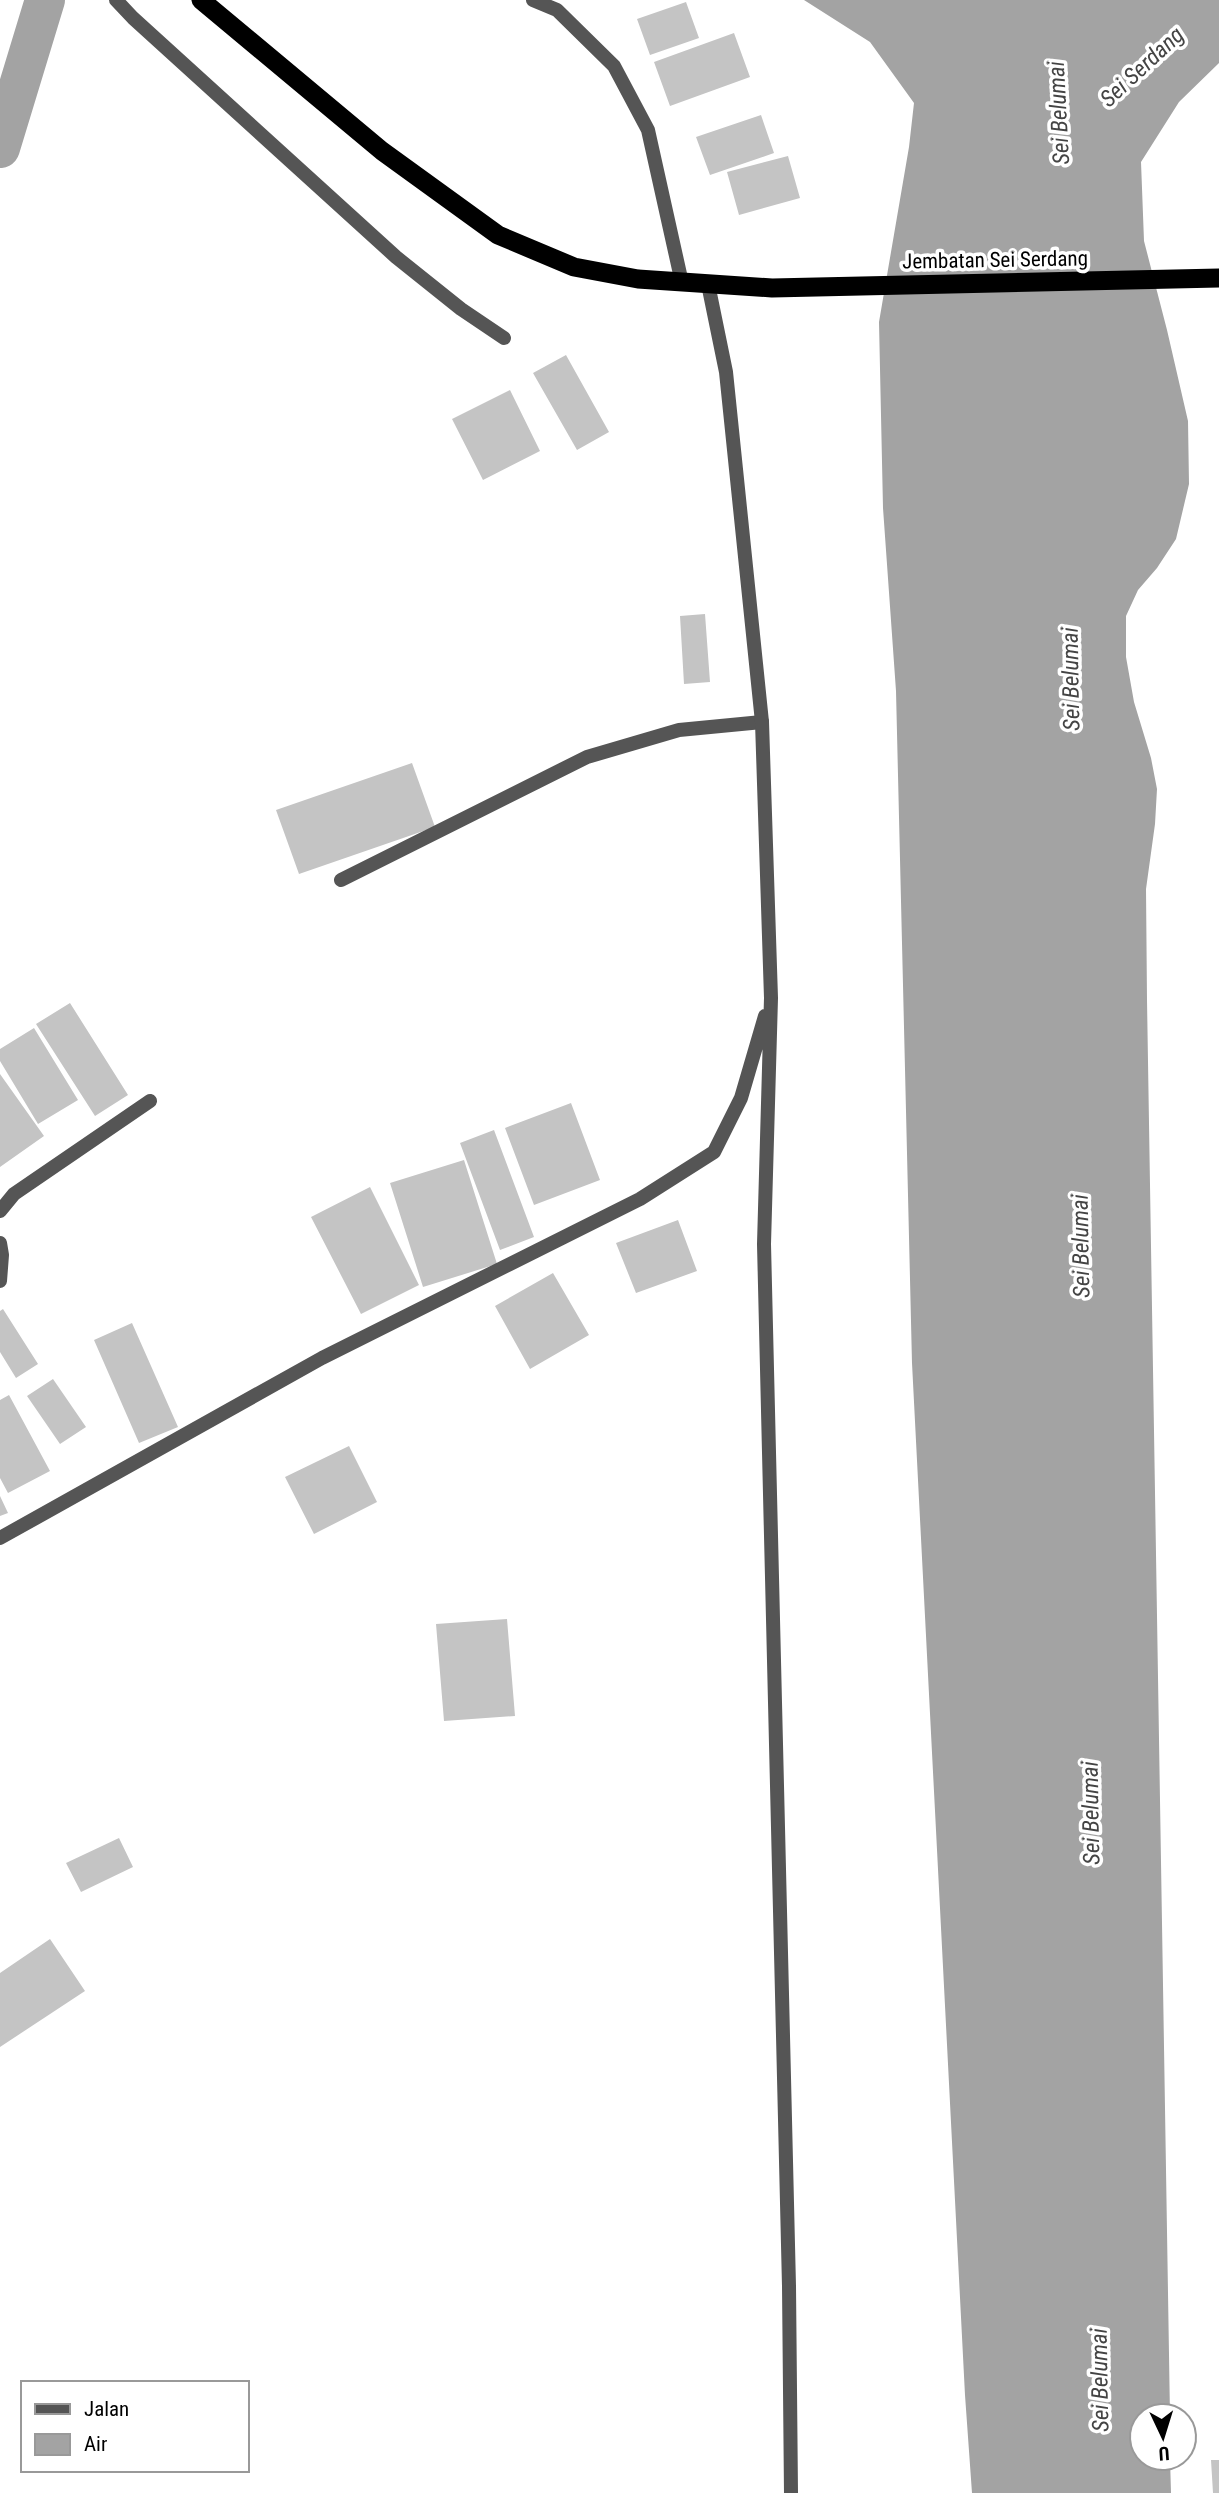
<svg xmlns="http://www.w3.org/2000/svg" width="1219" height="2493" font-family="'Roboto Condensed',sans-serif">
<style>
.water{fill:#a3a3a3}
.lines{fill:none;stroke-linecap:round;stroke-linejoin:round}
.canal{stroke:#a3a3a3;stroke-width:40}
.building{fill:#c4c4c4}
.service{stroke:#555;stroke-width:14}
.minor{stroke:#555;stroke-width:14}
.trunk{stroke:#000;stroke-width:19}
.labels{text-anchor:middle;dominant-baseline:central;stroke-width:7;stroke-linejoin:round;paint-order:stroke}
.street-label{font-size:21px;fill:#000;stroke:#fff}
.water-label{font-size:23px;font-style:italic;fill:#444;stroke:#fff}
</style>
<rect width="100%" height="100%" fill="#fff"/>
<!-- water -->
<path class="water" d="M804,0H1219V63L1179,102L1141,162L1144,241L1167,330L1188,421L1189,484L1176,539L1157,568L1138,590L1126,616V657L1134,702L1151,758L1157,789L1155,824L1146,889L1147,1000L1170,2416H1142V2458H1170L1171,2493H972L965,2395L912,1363L896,691L883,508L879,322L909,147L914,103L870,42Z"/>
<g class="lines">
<!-- canal -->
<path class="canal" d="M0,148L45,0"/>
</g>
<!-- building -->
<path class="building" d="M686,2L699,38L650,55L637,19Z
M734,33L750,77L670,106L654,62Z
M761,115L774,153L710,175L696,137Z
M788,156L800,198L739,215L727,172Z
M566,355L609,432L577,450L533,373Z
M510,390L540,451L483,480L452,419Z
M705,614L710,682L684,684L680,616Z
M412,763L435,827L299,874L276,810Z
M70,1003L128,1095L95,1116L36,1024Z
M34,1028L78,1100L38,1124L0,1061V1049Z
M0,1074L44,1136L0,1167Z
M571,1103L600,1180L534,1205L505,1128Z
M494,1130L534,1237L500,1250L460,1143Z
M464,1160L497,1264L423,1287L390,1183Z
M370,1187L419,1285L361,1314L311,1217Z
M678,1220L697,1271L636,1293L616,1243Z
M553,1273L589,1335L530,1369L495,1306Z
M3,1309L38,1364L16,1378L0,1352V1311Z
M132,1323L178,1427L139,1443L94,1340Z
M53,1379L86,1427L60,1444L27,1396Z
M9,1395L50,1471L8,1493L0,1478V1400Z
M349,1446L377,1502L314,1534L285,1477Z
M0,1496L8,1513L0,1516Z
M507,1619L515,1716L444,1721L436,1624Z
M119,1838L133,1867L81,1892L66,1863Z
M50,1939L85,1991L0,2047V1973Z
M1211,2460H1219V2493H1213Z"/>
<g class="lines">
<!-- service -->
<path class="service" d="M116,0L133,18L396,257L461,309L504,338
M341,880L587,757L679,730L762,722"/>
<!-- minor -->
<path class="minor" d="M533,0L557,10L614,66L648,130L682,283
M708,284L726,372L762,722L771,998L764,1244L789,2286L791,2493
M0,1211L14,1194L150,1101
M0,1243L2,1255L0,1281
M0,1538L322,1358L640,1199L714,1152L741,1098L765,1016"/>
<!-- trunk -->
<path class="trunk" d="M201,0L382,151L498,235L574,267L638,279L772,288L1219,278"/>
</g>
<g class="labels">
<!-- street labels -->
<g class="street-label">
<text transform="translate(995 260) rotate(-1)">Jembatan Sei Serdang</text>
</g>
<!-- water labels -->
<g class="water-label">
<text transform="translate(1142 67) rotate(-43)">Sei Serdang</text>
<text transform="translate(1059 113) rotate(-93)">Sei Belumai</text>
<text transform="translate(1071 679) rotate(-91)">Sei Belumai</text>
<text transform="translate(1081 1246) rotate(-91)">Sei Belumai</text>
<text transform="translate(1091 1813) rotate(-91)">Sei Belumai</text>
<text transform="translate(1100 2380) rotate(-91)">Sei Belumai</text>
</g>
</g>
<!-- legend -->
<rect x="21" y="2381" width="228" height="91" fill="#ffffff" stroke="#999999" stroke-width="2"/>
<rect x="35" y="2404" width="35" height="10" fill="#555555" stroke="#999999" stroke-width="2"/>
<text x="84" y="2416" font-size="21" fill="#000000">Jalan</text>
<rect x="35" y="2434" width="35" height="21" fill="#a3a3a3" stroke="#999999" stroke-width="2"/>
<text x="84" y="2451" font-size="21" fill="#000000">Air</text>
<!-- north arrow -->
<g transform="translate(1163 2437) rotate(176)"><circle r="33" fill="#ffffff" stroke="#999999" stroke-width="2"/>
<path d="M0-5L12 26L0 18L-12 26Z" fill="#000000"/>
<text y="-10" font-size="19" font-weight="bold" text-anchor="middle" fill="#000000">U</text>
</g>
</svg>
